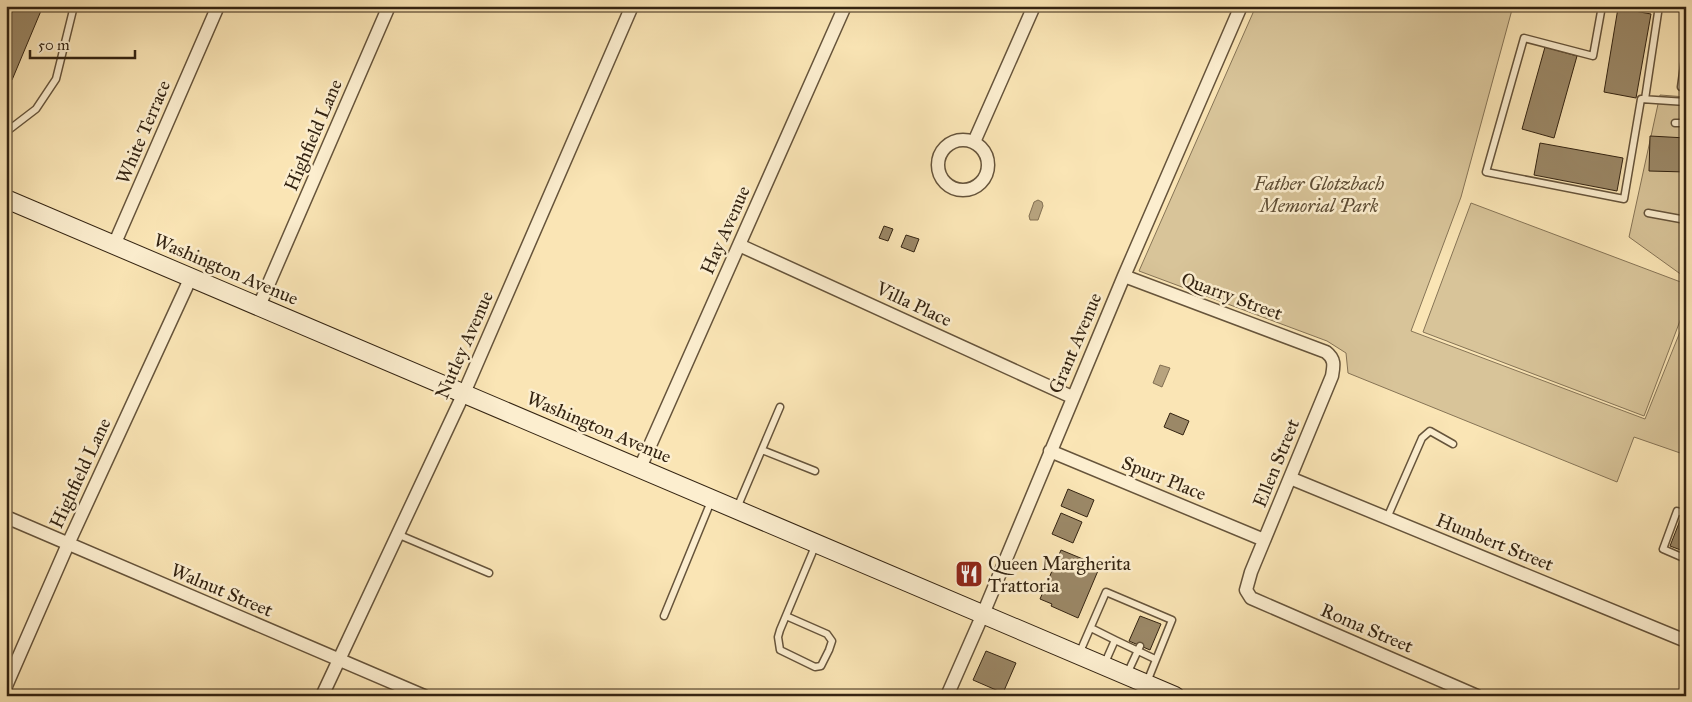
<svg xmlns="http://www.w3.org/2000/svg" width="1692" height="702" font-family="'IM FELL Great Primer',serif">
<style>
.green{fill:#d8c499;stroke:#867456}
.water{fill:#b7a37e;stroke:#837053}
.building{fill:#9b8867;stroke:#342412}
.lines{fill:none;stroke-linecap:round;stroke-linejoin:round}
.service-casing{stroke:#66543b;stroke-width:9}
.minor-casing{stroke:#66543b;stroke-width:15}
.secondary-casing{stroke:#342412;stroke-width:20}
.service{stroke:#fceecf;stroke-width:6}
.minor{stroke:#fceecf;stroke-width:12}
.secondary{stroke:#fceecf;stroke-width:18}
.labels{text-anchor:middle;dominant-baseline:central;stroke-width:5;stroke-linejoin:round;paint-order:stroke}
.street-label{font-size:19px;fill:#342412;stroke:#fceecf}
.park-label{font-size:19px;font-style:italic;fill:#5d4c34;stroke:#fceecf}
.poi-label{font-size:19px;fill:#342412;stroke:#fceecf;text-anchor:start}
</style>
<rect width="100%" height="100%" fill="#fae5b5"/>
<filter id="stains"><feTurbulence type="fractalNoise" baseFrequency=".004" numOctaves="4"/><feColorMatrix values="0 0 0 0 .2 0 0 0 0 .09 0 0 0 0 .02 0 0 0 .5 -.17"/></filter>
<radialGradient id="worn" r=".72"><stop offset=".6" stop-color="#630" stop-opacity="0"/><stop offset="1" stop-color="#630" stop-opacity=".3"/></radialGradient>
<!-- green -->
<path class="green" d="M1256,6H1513L1461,197L1411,331L1645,419L1686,317V455L1634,437L1617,482L1348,373L1346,353L1327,341L1139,271Z
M1660,95L1686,97V278L1629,237Z
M1471,203L1686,284V305L1644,416L1423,332Z"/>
<!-- water -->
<path class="water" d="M1038,200L1042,202L1043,206L1038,220H1030L1029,216L1034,202Z
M1160,365L1170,368L1162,387L1153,383Z"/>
<!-- building -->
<path class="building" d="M6,6H43L12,80L6,78Z
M1618,8L1651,14L1636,98L1604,92Z
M1545,47L1577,56L1554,138L1522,129Z
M1650,136L1686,138V172L1649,171Z
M1540,143L1623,158L1617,191L1534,175Z
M884,226L893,229L888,241L879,238Z
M906,235L919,239L914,252L901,247Z
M1170,413L1189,421L1183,435L1164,427Z
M1068,489L1094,500L1087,517L1061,506Z
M1061,513L1082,522L1073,543L1052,534Z
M1681,518L1686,520V552L1670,546Z
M1061,550L1100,566L1078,618L1051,606L1052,604L1040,599Z
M1140,616L1161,624L1150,650L1129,641Z
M986,651L1016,663L1003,693L973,680Z"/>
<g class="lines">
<defs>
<path id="service" d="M1602,6L1593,56L1524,38L1486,172L1624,199L1641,99L1686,102
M1686,51L1681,87H1686
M1645,99L1659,6
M1675,123H1686
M6,132L36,109L56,79L74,6
M1648,213L1686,220
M762,450L815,471
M737,508L780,407
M1686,514L1677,511L1663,549L1686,559
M1387,518L1422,438L1430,431L1453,444
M397,534L489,573
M664,616L712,499
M786,616L827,634L832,641L829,650L821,666L815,667L780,650L778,637L780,630L816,544
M1091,628L1115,640L1104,665
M1115,640L1155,659
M1079,654L1106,592L1172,620L1147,682
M1127,674L1140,646"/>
<path id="minor" d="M938 165a25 25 0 1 1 50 0a25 25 0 1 1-50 0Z
M974,142L1034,6
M114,245L218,6
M739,245L1072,397
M1124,276L1326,352C1335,359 1334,365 1332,376L1251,572L1246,590L1251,598L1477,696
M259,306L389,6
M1050,451L1264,540
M640,468L845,6
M1290,478L1686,641
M6,517L424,696
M6,686L68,544L191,277
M322,696L464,393L632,6
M947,696L983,614L1124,276L1241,6"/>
<path id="secondary" d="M6,199L1175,696"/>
</defs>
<!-- service casing -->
<use href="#service" class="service-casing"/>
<!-- minor casing -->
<use href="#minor" class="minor-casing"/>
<!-- secondary casing -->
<use href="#secondary" class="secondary-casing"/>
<!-- service -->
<use href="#service" class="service"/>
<!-- minor -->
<use href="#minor" class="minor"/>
<!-- secondary -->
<use href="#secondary" class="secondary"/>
</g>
<!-- icons -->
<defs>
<symbol id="restaurant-square" viewBox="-11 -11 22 22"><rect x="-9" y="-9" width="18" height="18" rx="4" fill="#8f2418" stroke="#fceecf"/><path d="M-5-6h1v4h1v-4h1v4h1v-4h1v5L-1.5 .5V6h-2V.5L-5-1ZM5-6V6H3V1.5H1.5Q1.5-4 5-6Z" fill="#fff"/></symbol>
</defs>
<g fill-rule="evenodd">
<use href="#restaurant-square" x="953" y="558" width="32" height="32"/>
</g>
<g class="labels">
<!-- street labels -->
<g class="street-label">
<text transform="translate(143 132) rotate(-67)">White Terrace</text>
<text transform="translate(313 135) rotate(-67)">Highfield Lane</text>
<text transform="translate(725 230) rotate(-66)">Hay Avenue</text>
<text transform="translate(226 269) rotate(23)">Washington Avenue</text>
<text transform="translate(1232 296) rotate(20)">Quarry Street</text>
<text transform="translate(914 304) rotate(25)">Villa Place</text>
<text transform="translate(1075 343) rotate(-67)">Grant Avenue</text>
<text transform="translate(464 345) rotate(-66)">Nutley Avenue</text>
<text transform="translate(599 427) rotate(23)">Washington Avenue</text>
<text transform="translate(1276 463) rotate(-68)">Ellen Street</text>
<text transform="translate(80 473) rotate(-65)">Highfield Lane</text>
<text transform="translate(1164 478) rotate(22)">Spurr Place</text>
<text transform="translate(1495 542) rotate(22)">Humbert Street</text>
<text transform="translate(222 590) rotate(23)">Walnut Street</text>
<text transform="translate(1367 628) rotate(23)">Roma Street</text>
</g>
<!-- park labels -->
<g class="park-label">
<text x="1319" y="183">Father Glotzbach<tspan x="1319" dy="22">Memorial Park</tspan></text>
</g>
<!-- poi labels -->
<g class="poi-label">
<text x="988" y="563">Queen Margherita<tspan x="988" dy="22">Trattoria</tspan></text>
</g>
</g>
<!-- margin -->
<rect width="1692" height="702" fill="none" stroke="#fae5b5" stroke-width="25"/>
<rect x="8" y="8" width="1677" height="687" fill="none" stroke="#342412" stroke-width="2.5"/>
<rect x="12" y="12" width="1667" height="677" fill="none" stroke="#342412"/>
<!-- scale -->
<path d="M30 50v8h105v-8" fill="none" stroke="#342412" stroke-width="2.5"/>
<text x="38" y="50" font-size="15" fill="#342412" stroke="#fceecf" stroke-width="4" paint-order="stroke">50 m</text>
<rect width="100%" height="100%" filter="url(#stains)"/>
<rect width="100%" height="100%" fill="url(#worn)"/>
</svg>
